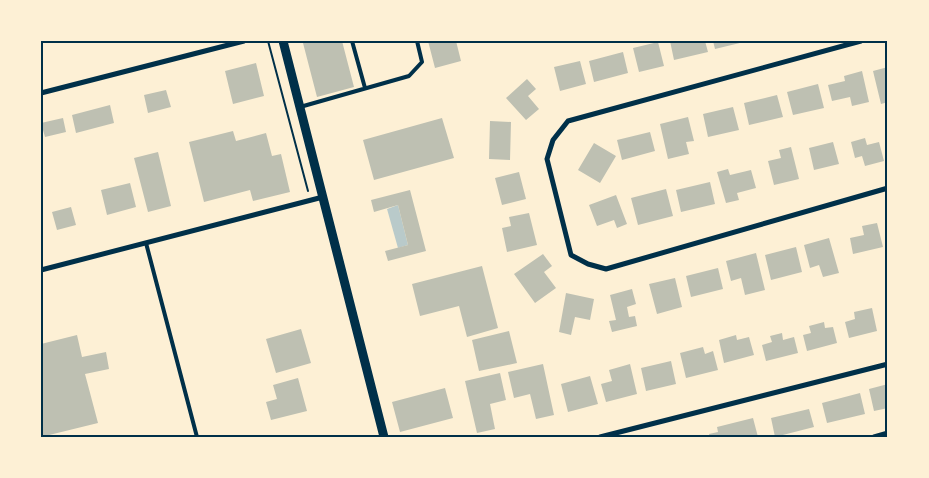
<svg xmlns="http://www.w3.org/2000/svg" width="929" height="478" font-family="'Nunito Sans',sans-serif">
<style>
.green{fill:#b9caca}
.building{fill:#bec0b2}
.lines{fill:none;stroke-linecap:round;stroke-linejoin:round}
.path{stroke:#003049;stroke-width:2}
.service{stroke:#003049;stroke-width:4}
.minor{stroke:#003049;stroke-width:5}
.tertiary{stroke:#003049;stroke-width:9}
.neatline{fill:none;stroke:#003049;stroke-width:2}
</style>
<rect width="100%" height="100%" fill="#fdf0d5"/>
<!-- green -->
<path class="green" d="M398,205L408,245L398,248L387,209Z"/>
<!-- building -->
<path class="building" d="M311,41H342L354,87L317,97L303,43Z
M428,41H456L461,61L435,68Z
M670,41H705L708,52L674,60Z
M713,41H744V42L715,49Z
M658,42L664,66L639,72L633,48Z
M623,52L628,73L594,82L589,61Z
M580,61L586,84L560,91L554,67Z
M256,63L264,96L233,104L225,71Z
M888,67V102L881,104L873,71Z
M862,71L869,102L852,106L850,97L832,101L828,85L845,81L844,76Z
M527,79L536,89L528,96L539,109L526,120L506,98Z
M818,84L824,108L793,115L787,92Z
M166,90L171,107L148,113L144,95Z
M777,95L783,117L749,125L744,103Z
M110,105L114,123L76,133L72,115Z
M733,107L739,130L708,137L703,114Z
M688,117L694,141L686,142L689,154L668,159L660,124Z
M63,118L66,132L45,137L41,123Z
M442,118L454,158L374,180L363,140Z
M490,121L511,122L510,160L489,159Z
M233,131L236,141L266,133L272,156L281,154L290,192L253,201L250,190L204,202L189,142Z
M650,132L655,151L622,160L617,140Z
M865,138L867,145L879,142L884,161L865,166L862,156L855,158L851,142Z
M833,142L839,164L814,170L809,148Z
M594,143L616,156L600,183L578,170Z
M791,147L799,179L774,185L768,161L781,158L779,150Z
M158,152L171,206L148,212L134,158Z
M728,169L730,175L751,170L756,188L737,193L739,200L726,203L717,172Z
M519,172L526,199L502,205L495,178Z
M710,182L715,204L681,212L676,190Z
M130,183L136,207L107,215L101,190Z
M666,189L673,216L638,225L631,198Z
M410,190L426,251L388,261L385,251L408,245L398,205L374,212L371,200Z
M616,195L627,224L617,228L614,220L597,226L589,205Z
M71,207L76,225L57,230L52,212Z
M529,213L537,245L507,252L502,228L511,226L509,217Z
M877,223L883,247L853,254L850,238L864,235L862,226Z
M829,238L839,273L823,277L819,265L810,268L804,245Z
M796,247L802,272L771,280L765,255Z
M756,253L765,290L745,295L741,278L731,281L726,261Z
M543,254L552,266L544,272L556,288L535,303L514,274Z
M482,266L498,328L467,337L459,306L420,316L412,284Z
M718,268L723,289L691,297L686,276Z
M675,278L682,307L657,314L649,284Z
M632,289L636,304L627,307L629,317L635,316L637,326L612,332L609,321L616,320L610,295Z
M566,293L594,299L590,320L575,317L571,335L559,332Z
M872,308L877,331L849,338L845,322L855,319L854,312Z
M824,322L825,328L833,327L837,343L807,351L803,335L811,333L809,326Z
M301,329L311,363L276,373L266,339Z
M509,331L517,363L479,371L472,340Z
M782,333L783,340L794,337L798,353L766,361L762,345L772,342L770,336Z
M77,335L82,357L106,352L109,369L85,374L98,423L41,437V344Z
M736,335L737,340L749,337L754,355L724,363L719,340Z
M703,347L705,354L713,351L718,370L686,378L680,353Z
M671,361L676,384L646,391L641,368Z
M543,364L554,415L536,419L530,394L514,398L508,372Z
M630,364L637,394L606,402L601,384L612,381L609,370Z
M500,373L506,400L490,404L495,429L477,433L465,381Z
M590,376L598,404L568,412L561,384Z
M298,378L307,411L271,420L266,402L277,399L273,385Z
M888,384V408L874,411L869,389Z
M445,388L453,418L400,432L392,402Z
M860,393L865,414L827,423L822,403Z
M809,409L814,427L775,437L771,418Z
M753,418L758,437H710L709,434L718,432L717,427Z"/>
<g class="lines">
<!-- path -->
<path class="path" d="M268,41L308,191"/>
<!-- service -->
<path class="service" d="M352,41L365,88
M300,107L409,76L422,62L417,41
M146,243L197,437"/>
<!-- minor -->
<path class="minor" d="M861,41L568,121L553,140L547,159L571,255L588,264L606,269L888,188
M41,93L244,41
M41,270L323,197
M600,437L888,364
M874,437L888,433"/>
<!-- tertiary -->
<path class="tertiary" d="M283,41L384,437"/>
</g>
<!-- border -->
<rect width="929" height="478" fill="none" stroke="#fdf0d5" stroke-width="85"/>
<rect x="42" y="42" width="844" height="394" class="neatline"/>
</svg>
